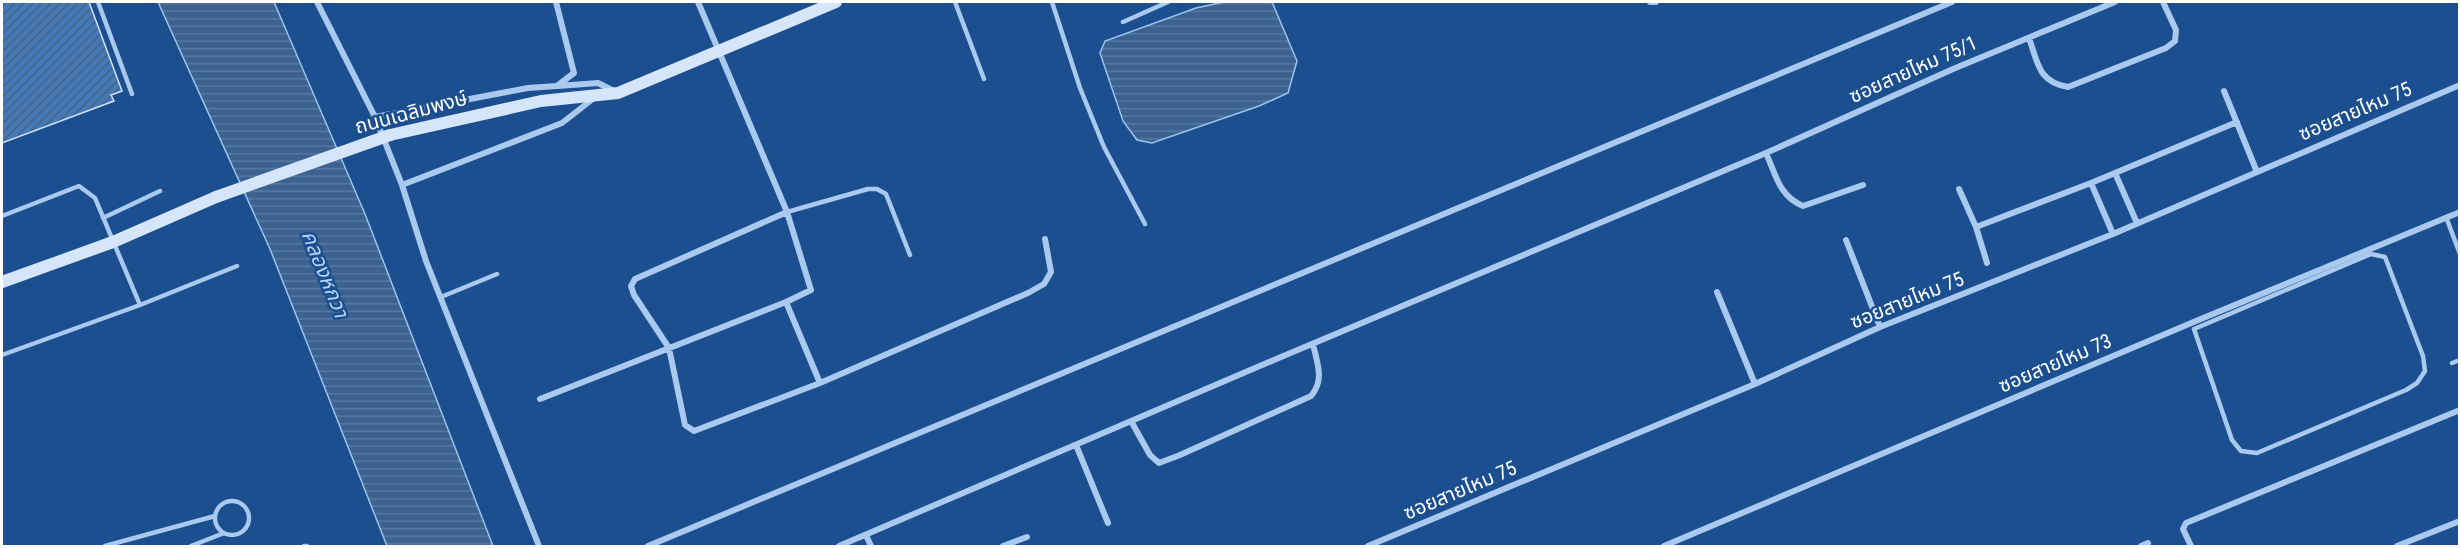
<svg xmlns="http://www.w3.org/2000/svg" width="2461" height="548" font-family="'Roboto Condensed','Noto Sans Thai',sans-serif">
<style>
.water{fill:url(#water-rules);stroke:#9cc4f0;stroke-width:1.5}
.building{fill:url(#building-hatch);stroke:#cfe3fa;stroke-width:1.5}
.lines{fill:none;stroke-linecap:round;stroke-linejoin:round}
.lane{stroke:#a9c9ee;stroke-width:4.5}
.street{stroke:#a9c9ee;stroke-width:6}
.secondary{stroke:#d6e6fa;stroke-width:12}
.secondary-bridge{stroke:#d6e6fa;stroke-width:12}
.labels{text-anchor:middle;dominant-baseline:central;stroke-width:5;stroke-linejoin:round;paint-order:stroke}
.street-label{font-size:20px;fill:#fff;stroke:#1b4f8f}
.water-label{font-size:21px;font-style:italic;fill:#b5d3f5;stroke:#1b4f8f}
</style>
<defs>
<pattern id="water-rules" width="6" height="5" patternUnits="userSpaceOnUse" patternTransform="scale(1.5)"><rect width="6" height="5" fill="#3c6290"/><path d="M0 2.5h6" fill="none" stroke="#597aa1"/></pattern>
<pattern id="building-hatch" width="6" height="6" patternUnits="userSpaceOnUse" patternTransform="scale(1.5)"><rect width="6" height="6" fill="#4478b7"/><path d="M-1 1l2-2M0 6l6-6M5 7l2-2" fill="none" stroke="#486282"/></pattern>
</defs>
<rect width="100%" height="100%" fill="#1b4f8f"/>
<!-- water -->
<path class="water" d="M158,2H274L365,214L493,546H387L270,249Z
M1224,2H1272L1297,61L1288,93L1259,106L1152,143L1137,140L1123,121L1100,53L1105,41L1196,8Z"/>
<!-- building -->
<path class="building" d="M2,2H89L122,91L111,95L114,101L2,143Z"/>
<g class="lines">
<!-- lane -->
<path class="lane" d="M98,2L132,94
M955,2L984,79
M1052,2L1080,88L1104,147L1145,224
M1123,22L1168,2
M787,212L868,189H877L886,194L910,255
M2,216L79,186L95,198L140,305
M2446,217L2460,254
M103,218L160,191
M2371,254L2385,257L2423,356L2425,371L2417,383L2406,390L2257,453L2241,451L2232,440L2194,329Z
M441,297L497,274
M2,355L140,305L237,266
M2452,363L2460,360
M215 518a17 17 0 1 1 34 0a17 17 0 1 1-34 0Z
M105,546L215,516
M191,546L224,533
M304,546H307"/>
<!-- street -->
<path class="street" d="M317,2L375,117L402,185L426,261L539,546
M698,2L787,212L811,290L786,302L820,383
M1650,2H1656
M2029,38C2038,63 2038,82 2068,87L2166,48L2175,41L2176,30L2163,2
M558,86L598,83L614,91
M2224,91L2257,172
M375,117L528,88L557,86L574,73L556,2
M1766,153C1776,175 1779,196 1803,206L1863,185
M2115,173L2137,223
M2091,183L2113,234
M402,185L562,123L594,98
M1959,189L1976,227L1987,263
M787,212L635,279L631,286L634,295L669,348L685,425L694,431L820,383L1028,293L1044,284L1051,272L1045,239
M1976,227L2091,183L2237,122
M1846,240L1880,327
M1717,292L1755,384
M540,399L786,302
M1131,421L1150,455L1159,463L1180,455L1311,396C1325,380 1317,363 1313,344
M1076,445L1108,523
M866,535L871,546
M648,546L1952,2
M839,546L1281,357L1766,153L1953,69L2115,2
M1003,546L1027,537
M1368,546L1755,384L1880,327L2113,234L2460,85
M1664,546L2196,321L2460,212
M2141,546L2148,543
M2191,546L2183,529L2186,523L2460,410
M2397,546L2460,521"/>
<!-- secondary -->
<path class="secondary" d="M390,135L541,101L618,93L836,2
M2,282L113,242L216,197"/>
<!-- secondary-bridge -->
<path class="secondary-bridge" d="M216,197L390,135"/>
</g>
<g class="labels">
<!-- street labels -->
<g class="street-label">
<text transform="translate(1913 69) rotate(-24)">ซอยสายไหม 75/1</text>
<text transform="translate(2355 111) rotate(-23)">ซอยสายไหม 75</text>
<text transform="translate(411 112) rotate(-15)">ถนนเฉลิมพงษ์</text>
<text transform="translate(1907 300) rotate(-22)">ซอยสายไหม 75</text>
<text transform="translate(2055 363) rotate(-23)">ซอยสายไหม 73</text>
<text transform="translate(1460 490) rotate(-23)">ซอยสายไหม 75</text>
</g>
<!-- water labels -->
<g class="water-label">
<text transform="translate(325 274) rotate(68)">คลองหกวา</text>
</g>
</g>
<!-- border -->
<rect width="2461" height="548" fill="none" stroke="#ffffff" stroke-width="6"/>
</svg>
